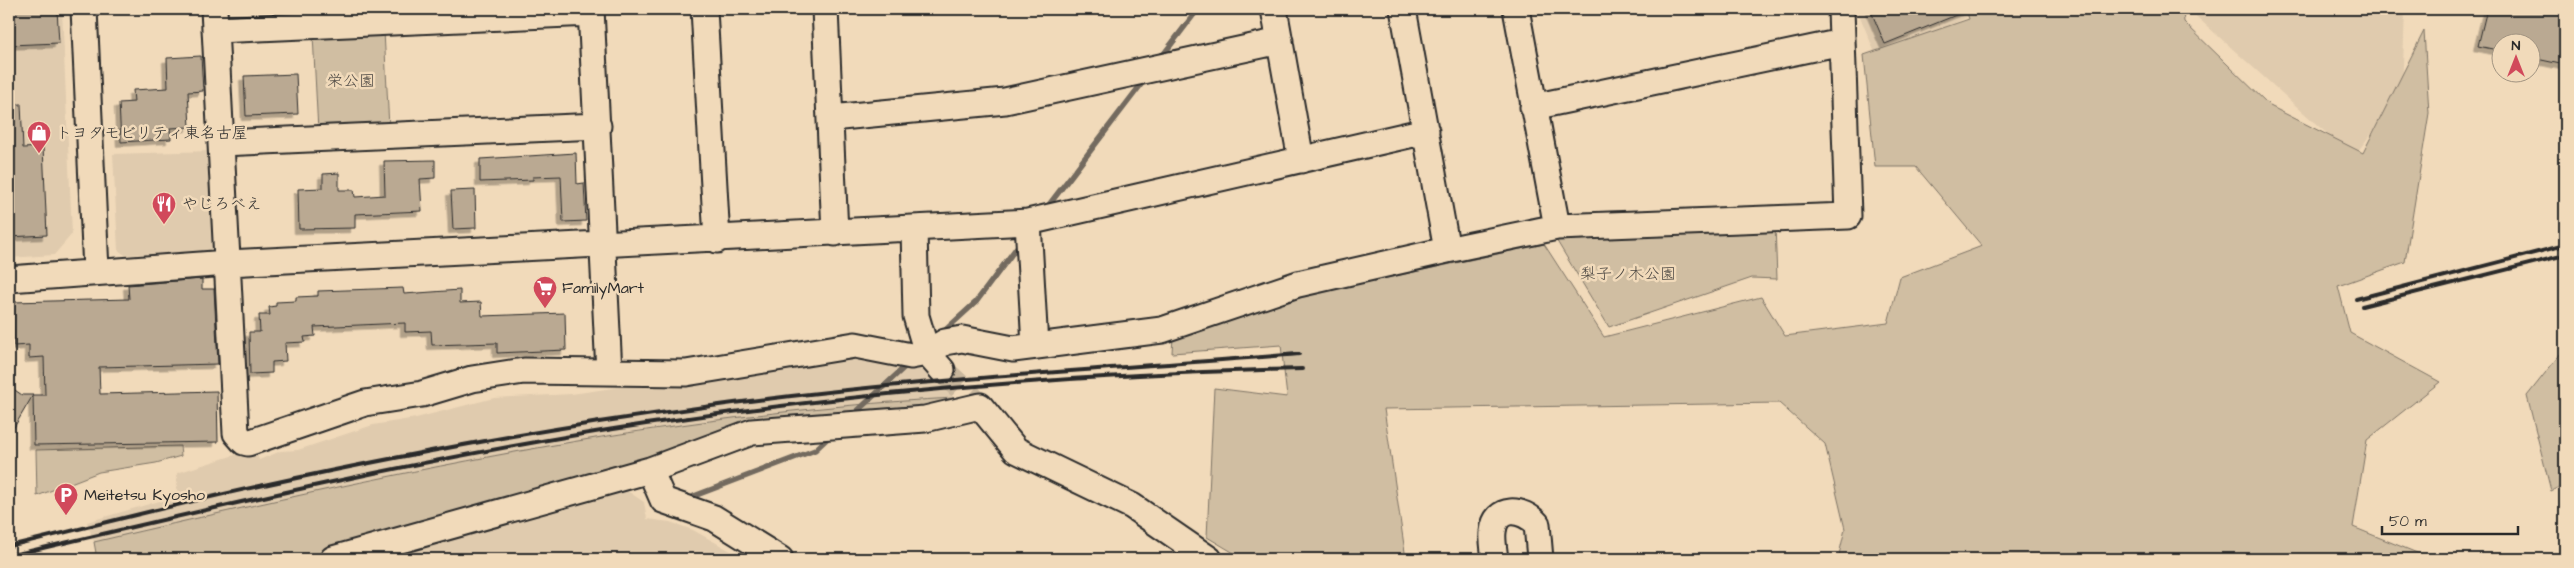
<svg xmlns="http://www.w3.org/2000/svg" width="2574" height="568" font-family="'Architects Daughter','Klee One',sans-serif">
<style>
.built{fill:#e0cbae}
.green{fill:#d0bea2;stroke:#7e7466}
.lines{fill:none;stroke-linecap:round;stroke-linejoin:round}
.stream{stroke:#736b5f;stroke-width:5.5}
.building{fill:#baa992;stroke:#2b2b2b;filter:url(#shadow)}
.minor-tunnel{stroke:#c9b79d;stroke-width:25;stroke-dasharray:25 12;stroke-linecap:butt}
.minor-casing{stroke:#2b2b2b;stroke-width:29}
.minor{stroke:#f1daba;stroke-width:25}
.rail{stroke:#2b2b2b;stroke-width:4}
.labels{text-anchor:middle;dominant-baseline:central;stroke-width:5;stroke-linejoin:round;paint-order:stroke}
.park-label{font-size:16px;fill:#4c4843;stroke:#f1daba}
.poi-label{font-size:16px;fill:#2b2b2b;stroke:#f1daba;text-anchor:start}
</style>
<defs>
<filter id="shadow"><feDropShadow dx="-4.5" dy="4.5" stdDeviation="0" flood-color="#0004"/></filter>
</defs>
<rect width="100%" height="100%" fill="#f1daba"/>
<filter id="ink" filterUnits="userSpaceOnUse"><feTurbulence type="fractalNoise" baseFrequency=".02" numOctaves="2"/><feDisplacementMap in="SourceGraphic" scale="10" xChannelSelector="R" yChannelSelector="G"/><feConvolveMatrix kernelMatrix="1 2 1 2 8 2 1 2 1" color-interpolation-filters="sRGB"/></filter>
<g filter="url(#ink)">
<!-- built -->
<path class="built" d="M9,9H62L72,234L54,255L9,258Z
M1857,9H1985L1877,58Z
M2188,9H2405L2402,95L2353,157Z
M211,151L215,244L209,251L125,255L118,250L113,154Z
M845,354L922,362L954,398L872,403L647,429L369,480L94,542L87,522L177,496V473L254,449L259,460L281,451L298,450L373,425L416,418L494,398L572,394Z
M626,490L644,502L647,519L670,522L693,530L745,559H351L606,491Z"/>
<!-- green -->
<path class="green" d="M1966,9H2183L2184,22L2270,106L2363,153L2424,31L2429,113L2405,262L2338,286L2350,333L2440,382L2367,440L2353,527L2432,559H1838L1845,529L1825,444L1779,403L1384,409L1406,559H1244L1207,537L1214,388L1287,397L1281,345L1172,353L1173,336L1293,298L1544,244L1604,337L1761,297L1785,336L1888,323L1900,277L1982,246L1916,167H1875L1864,55L1969,19Z
M384,31L389,128L318,131L313,35Z
M1775,225L1777,279L1752,278L1609,327L1552,233Z
M2565,348V484L2551,491L2527,396Z
M954,398L924,415L750,426L650,464L328,554L317,559H88L87,555L96,553L94,542C377,476 663,413 954,398Z
M180,446L181,456L156,463L99,472L37,496L36,450Z"/>
<g class="lines">
<!-- stream -->
<path class="stream" d="M1160,59L1198,9
M1045,210L1146,78
M941,334L976,302L1020,243
M853,415L910,362
M694,496L815,450L831,435"/>
</g>
<!-- building -->
<path class="building" d="M9,9H57L59,43L9,45Z
M1870,9H1971L1885,44Z
M2487,9H2565V65L2532,58V42H2502V51L2478,46Z
M201,56L203,91L188,92L190,127L170,128L171,139L121,142L119,103L134,102L133,90L168,88L167,58Z
M296,74L298,114L246,116L244,76Z
M21,104L23,148L43,147L47,235L9,237V105Z
M576,153L577,184L584,183L586,221L563,222L561,176L533,177V180L480,182V159Z
M435,160V178L420,179L422,211L355,214V228L299,229L298,189L323,188V174L339,173V190H354L355,197L385,195L384,161Z
M475,190L476,228L453,229L451,191Z
M202,279V289H214L218,364L99,367L100,394L217,391L218,442L34,445L33,395L9,436V386L22,395H45L44,357L29,358V345L14,346L13,302L129,299L128,285Z
M403,288L404,294L460,290V303L481,302L482,316L565,313L566,350L497,353V343L432,345L431,331L405,332V323L314,327L315,336L304,337L305,342L285,343L286,361L272,362V373L250,374L249,332H260L259,315H270L269,307L276,306V302L296,301V297L318,296V291Z"/>
<g class="lines">
<!-- minor-tunnel -->
<path class="minor-tunnel" d="M942,370L980,406"/>
<defs>
<path id="minor" d="M84,9L96,271
M214,9L236,433L244,442L248,443L365,403L422,394L472,379L524,371L686,373L855,345L911,356L927,353L942,370
M591,9L609,372
M704,9L717,240
M825,9L835,233
M1274,9L1301,160
M1403,9L1447,250L1557,227L1848,216L1841,9
M1516,9L1557,227
M215,30L591,13
M1533,107L1842,42
M831,118L1005,101L1280,41
M221,143L598,126
M1028,222L1035,346
M914,228L916,316L927,353L945,342L962,339L1013,349L1162,330L1298,284L1447,250
M9,279L228,263L1028,222L1426,131
M650,470L663,500L714,518L780,559
M333,559L650,470L752,432L925,419L980,406L1016,450L1132,506L1209,559
M1495,559C1494,550 1492,540 1493,532C1495,505 1523,508 1537,524L1540,559"/>
</defs>
<!-- minor casing -->
<use href="#minor" class="minor-casing"/>
<!-- minor -->
<use href="#minor" class="minor"/>
<!-- rail -->
<path class="rail" d="M2356,299L2565,245
M2362,306L2565,255
M9,546C94,526 179,503 264,485C407,454 552,427 697,408C897,380 1098,370 1299,354
M9,556C220,506 432,456 646,424C863,392 1083,374 1302,369"/>
</g>
</g>
<!-- icons -->
<defs>
<symbol id="shop-pin" viewBox="-11 -11 22 30"><path d="M0 17L-7.5 6A9.5 9.5 0 1 1 7.5 6Z" fill="#d1495b" stroke="#f1daba"/><path d="M-5-2.5h2.3a2.7 3.5 0 0 1 5.4 0H5L5.5 6h-11ZM-1.5-2.5h3a1.5 2.3 0 0 0-3 0Z" fill="#fff"/></symbol>
<symbol id="restaurant-pin" viewBox="-11 -11 22 30"><path d="M0 17L-7.5 6A9.5 9.5 0 1 1 7.5 6Z" fill="#d1495b" stroke="#f1daba"/><path d="M-5-6h1v4h1v-4h1v4h1v-4h1v5L-1.5 .5V6h-2V.5L-5-1ZM5-6V6H3V1.5H1.5Q1.5-4 5-6Z" fill="#fff"/></symbol>
<symbol id="supermarket-pin" viewBox="-11 -11 22 30"><path d="M0 17L-7.5 6A9.5 9.5 0 1 1 7.5 6Z" fill="#d1495b" stroke="#f1daba"/><path d="M-6-5.5h2.5l.6 2H6L4.5 2H-2.5L-4.4-4H-6ZM-1.5 3.2a1.3 1.3 0 1 0 .1 0ZM3 3.2a1.3 1.3 0 1 0 .1 0Z" fill="#fff"/></symbol>
<symbol id="parking-pin" viewBox="-11 -11 22 30"><path d="M0 17L-7.5 6A9.5 9.5 0 1 1 7.5 6Z" fill="#d1495b" stroke="#f1daba"/><path d="M-3.5-5.5H1a3.5 3.5 0 0 1 0 7H-1V5.5H-3.5ZM-1-3.4V-.6H.8a1.4 1.4 0 0 0 0-2.8Z" fill="#fff"/></symbol>
</defs>
<g fill-rule="evenodd">
<use href="#shop-pin" x="25" y="119" width="28" height="38"/>
<use href="#restaurant-pin" x="150" y="190" width="28" height="38"/>
<use href="#supermarket-pin" x="531" y="274" width="28" height="38"/>
<use href="#parking-pin" x="52" y="481" width="28" height="38"/>
</g>
<g class="labels">
<!-- park labels -->
<g class="park-label">
<text x="351" y="81">栄公園</text>
<text x="1628" y="274">梨子ノ木公園</text>
</g>
<!-- poi labels -->
<g class="poi-label">
<text x="56" y="133">トヨタモビリティ東名古屋</text>
<text x="182" y="204">やじろべえ</text>
<text x="562" y="288">FamilyMart</text>
<text x="84" y="495">Meitetsu Kyosho</text>
</g>
</g>
<!-- margin -->
<rect width="2574" height="568" fill="none" stroke="#f1daba" stroke-width="30"/>
<rect x="15" y="15" width="2544" height="538" fill="none" stroke="#2b2b2b" stroke-width="2" filter="url(#ink)"/>
<!-- north arrow -->
<g transform="translate(2516 58)"><circle r="24" fill="#f1daba" stroke="#a29481"/>
<path d="M0-4L9 19L0 12L-9 19Z" fill="#d1495b"/>
<text y="-8" font-size="14" font-weight="bold" text-anchor="middle" fill="#2b2b2b">N</text>
</g>
<!-- scale -->
<path d="M2382 526v8h136v-8" fill="none" stroke="#2b2b2b" stroke-width="2.5"/>
<text x="2389" y="526" font-size="15" fill="#2b2b2b" stroke="#f1daba" stroke-width="4" paint-order="stroke">50 m</text>
</svg>
